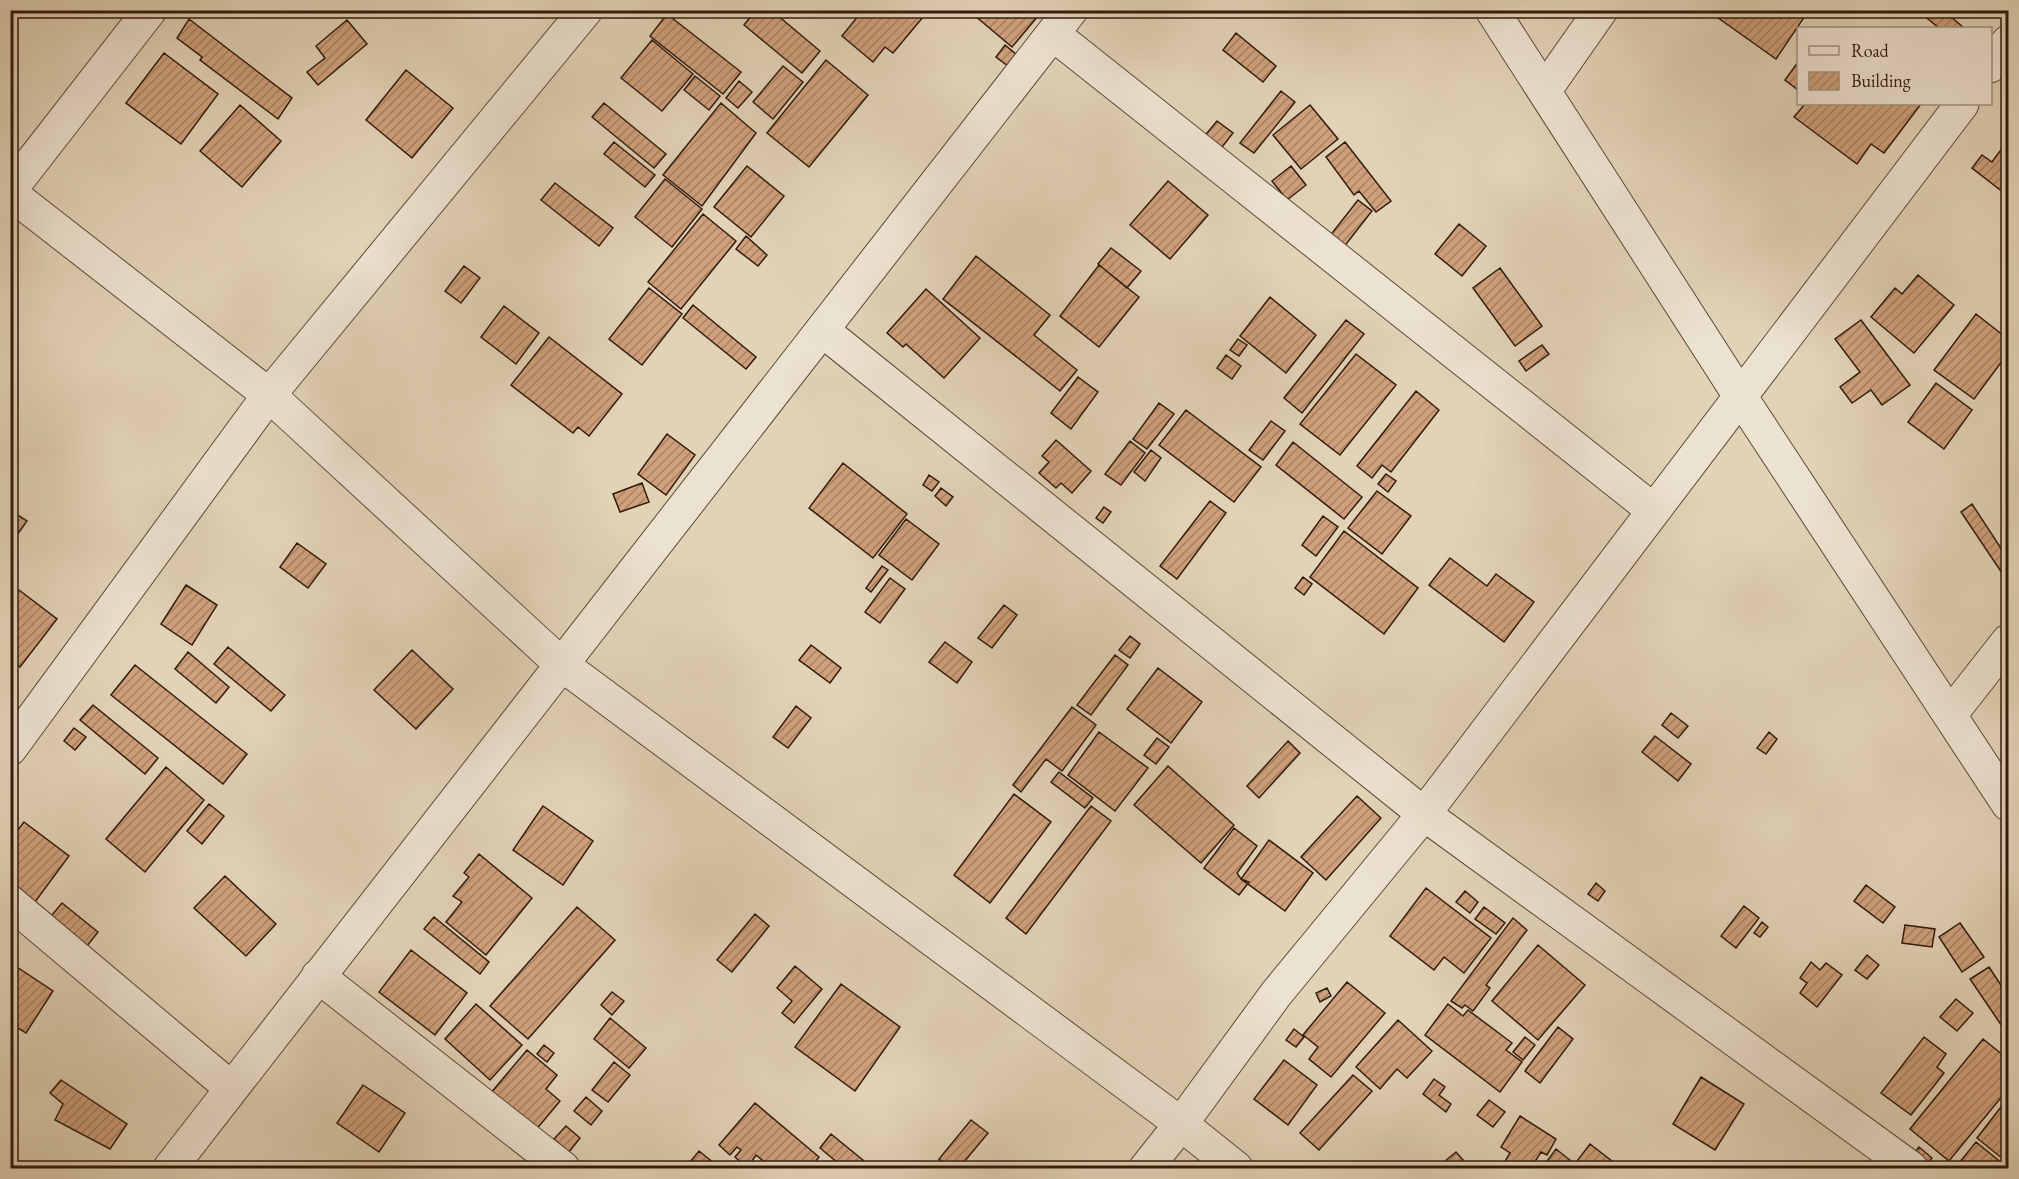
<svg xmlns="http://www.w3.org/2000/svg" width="2019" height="1179" font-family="'EB Garamond',serif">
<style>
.building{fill:url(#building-hatch);stroke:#311b0e;stroke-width:1.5}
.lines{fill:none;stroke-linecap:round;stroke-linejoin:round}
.minor-casing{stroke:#5d4938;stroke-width:35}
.minor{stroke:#ece2d0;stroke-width:33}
</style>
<defs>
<pattern id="building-hatch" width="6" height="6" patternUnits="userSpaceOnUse" patternTransform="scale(1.5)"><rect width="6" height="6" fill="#cfa07b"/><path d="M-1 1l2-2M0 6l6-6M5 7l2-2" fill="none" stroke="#a98263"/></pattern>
</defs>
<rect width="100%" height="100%" fill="#e2d2b6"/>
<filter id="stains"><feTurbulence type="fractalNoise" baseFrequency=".00333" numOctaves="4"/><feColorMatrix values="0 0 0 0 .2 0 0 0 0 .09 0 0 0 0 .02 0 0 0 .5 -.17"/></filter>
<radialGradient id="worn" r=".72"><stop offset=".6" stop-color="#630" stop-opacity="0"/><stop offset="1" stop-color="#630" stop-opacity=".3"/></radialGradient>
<!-- building -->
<path class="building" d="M756,10H771L820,51L802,73L744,25Z
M863,10H915L923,17L893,53L885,47L873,62L842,36Z
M968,10H1031L1038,16L1012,47Z
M1707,10H1809L1776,59Z
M1917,10H1943L1964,28H1939Z
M667,14L741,72L723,94L650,36Z
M189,19L292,98L278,119L200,60L202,57L177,38Z
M347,20L367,44L318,85L307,72L325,58L316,46Z
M1236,33L1276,66L1263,82L1223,50Z
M652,40L693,74L662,111L621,78Z
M1005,45L1017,55L1008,66L996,57Z
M164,53L218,94L181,144L126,103Z
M826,60L868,95L809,167L767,133Z
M1798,62V90L1785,80Z
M783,66L803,82L773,119L753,102Z
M406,70L453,108L412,158L366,120Z
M695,76L720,96L709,110L684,90Z
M739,81L752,92L738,108L726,98Z
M1281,91L1295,102L1254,153L1240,143Z
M604,103L666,154L654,168L592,117Z
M721,103L756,133L702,206L663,175Z
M1805,104H1921L1884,153L1871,144L1857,164L1794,117Z
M240,105L281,141L242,187L200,151Z
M1310,105L1338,139L1301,169L1273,135Z
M1217,121L1233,133L1219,151L1203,138Z
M2008,140V196L1972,168L1982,155L1992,162Z
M614,142L655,175L645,187L604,154Z
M1345,142L1391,201L1376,212L1359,191L1354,195L1326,157Z
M747,166L784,196L751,237L714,207Z
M1291,166L1306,185L1287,200L1272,181Z
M665,179L702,209L672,247L635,217Z
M1168,181L1208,215L1170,259L1130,225Z
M555,183L613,228L599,246L541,200Z
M1358,200L1372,211L1343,248L1329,237Z
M703,214L736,241L681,309L648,282Z
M1459,224L1486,246L1462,276L1435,254Z
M746,236L767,255L758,266L736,249Z
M1111,248L1141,271L1127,288L1098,264Z
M976,256L1050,315L1034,335L1077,370L1060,391L943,299Z
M1099,265L1139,297L1099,347L1060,316Z
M464,266L480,278L461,303L445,291Z
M1500,268L1542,326L1515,346L1473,288Z
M1918,275L1954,305L1914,353L1871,317L1895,288L1902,294Z
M649,288L682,314L642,365L609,339Z
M926,289L980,338L944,378L906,344L903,347L887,333Z
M1270,297L1316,335L1286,373L1240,336Z
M693,305L756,357L746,369L683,318Z
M504,306L539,333L516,364L481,337Z
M1976,314L2008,339V353L1974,399L1934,370Z
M1346,320L1364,334L1302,413L1284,398Z
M1861,320L1910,385L1882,405L1871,390L1852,403L1840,387L1860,372L1835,339Z
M549,337L622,394L589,436L578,427L573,433L511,385Z
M1238,339L1247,345L1239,356L1230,350Z
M1542,345L1549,354L1526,371L1519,361Z
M1356,354L1396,385L1340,455L1300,424Z
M1226,355L1241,366L1232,379L1217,368Z
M1078,377L1098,392L1071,429L1051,413Z
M1936,383L1972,410L1944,449L1908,422Z
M1416,391L1439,410L1391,472L1382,465L1372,478L1357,466Z
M1159,403L1174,414L1147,449L1133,439Z
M1186,410L1261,467L1234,502L1159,445Z
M1271,421L1285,431L1263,460L1249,450Z
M667,434L695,455L666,495L638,474Z
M1056,440L1091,471L1072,493L1061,483L1056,488L1039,473L1049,462L1042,456Z
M1130,441L1145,453L1121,485L1105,474Z
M1293,442L1362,497L1344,519L1276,465Z
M1151,450L1161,458L1145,481L1134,472Z
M843,463L907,514L873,558L809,508Z
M1386,474L1396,481L1388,492L1378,484Z
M929,475L939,482L932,491L923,485Z
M642,483L649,502L620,512L613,494Z
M941,488L953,497L946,506L935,496Z
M1377,491L1411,516L1382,554L1348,528Z
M1210,501L1226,513L1177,579L1160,566Z
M1972,504L2008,559V577L2006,579L1961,512Z
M1104,507L1111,512L1103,523L1096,518Z
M10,510L27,521L10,545Z
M1323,516L1338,527L1316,556L1302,545Z
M906,519L939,544L912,580L879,555Z
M1344,531L1418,588L1384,634L1310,577Z
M297,543L326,564L308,588L280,567Z
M1450,558L1487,586L1496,574L1534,602L1504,642L1429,585Z
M882,566L888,570L871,592L866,588Z
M1303,577L1312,584L1304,595L1295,588Z
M890,578L905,589L880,623L865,612Z
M186,585L217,605L192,645L161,624Z
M19,590L57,619L20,667L10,660V601Z
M1004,605L1017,615L992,648L978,638Z
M1130,636L1140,644L1130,658L1119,650Z
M945,642L972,662L957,683L929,662Z
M811,645L841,668L830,683L799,660Z
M228,647L285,695L271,711L214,664Z
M412,650L453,689L416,729L374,690Z
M188,652L229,687L216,703L175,669Z
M1115,655L1128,665L1091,715L1077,705Z
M135,665L247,754L223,784L111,695Z
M1158,668L1202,702L1171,743L1127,709Z
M93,705L158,758L145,774L80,720Z
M796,706L811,718L788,748L773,737Z
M1072,707L1096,725L1062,771L1046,759L1021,792L1013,785Z
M1671,713L1688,726L1678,738L1662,725Z
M74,728L86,737L75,750L64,741Z
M1099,732L1148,768L1115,811L1068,775Z
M1769,732L1777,739L1766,754L1757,748Z
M1655,736L1691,764L1678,781L1642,752Z
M1157,738L1169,747L1156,764L1144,755Z
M1288,741L1300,753L1259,798L1247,786Z
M1168,766L1234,825L1201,863L1134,805Z
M166,767L204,800L145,872L106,839Z
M1059,772L1093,798L1085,808L1051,782Z
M1014,794L1051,822L990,903L954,875Z
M1357,796L1381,818L1326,880L1301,857Z
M209,804L224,816L202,844L187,831Z
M543,806L593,841L563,885L513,850Z
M1091,806L1111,821L1026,934L1006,918Z
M24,822L69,856L32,906L10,890V862L13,859L10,857V840Z
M1234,828L1257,846L1237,873L1241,879L1249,882L1239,895L1204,868Z
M1269,840L1313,873L1285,911L1241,879Z
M479,854L532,898L486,955L446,922L462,902L453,896L469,877L464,873Z
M225,876L276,924L246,956L194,908Z
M1596,883L1605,891L1598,901L1588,894Z
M1866,885L1895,907L1883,923L1854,901Z
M1426,888L1491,938L1464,973L1444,957L1434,970L1390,936Z
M1465,891L1478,902L1470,913L1456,902Z
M62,903L98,932L83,951L47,921Z
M1744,906L1759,918L1736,948L1721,936Z
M577,907L615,940L528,1039L490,1006Z
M1484,907L1505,923L1496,934L1475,919Z
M755,914L769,926L732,972L717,960Z
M434,917L489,962L480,974L424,929Z
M1513,918L1527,930L1486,985L1490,988L1473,1011L1465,1005L1462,1008L1451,1001Z
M1762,922L1768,927L1760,937L1754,933Z
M1960,923L1984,957L1962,972L1939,937Z
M1905,925L1935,929L1932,947L1902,943Z
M1538,945L1585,985L1538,1040L1492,1001Z
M411,950L467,993L435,1035L379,992Z
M1867,955L1879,965L1867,979L1855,970Z
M1811,962L1820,970L1826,963L1842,975L1817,1007L1800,993L1807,983L1800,978Z
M14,965L53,991L26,1033L10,1023V971Z
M795,966L822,989L794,1023L782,1013L792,1001L777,988Z
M1989,967L2008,996V1035L1970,979Z
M1347,982L1385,1013L1331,1077L1309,1059L1318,1047L1303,1035Z
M841,984L900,1027L855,1091L795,1047Z
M1327,988L1331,996L1320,1002L1316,993Z
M612,992L624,1001L612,1015L601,1005Z
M1956,999L1973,1013L1957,1031L1940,1017Z
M476,1004L522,1045L490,1080L445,1039Z
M1448,1004L1463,1016L1468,1010L1512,1043L1506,1050L1522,1062L1500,1092L1425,1035Z
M610,1018L646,1048L629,1068L594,1039Z
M1398,1020L1432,1051L1407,1078L1397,1069L1380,1089L1356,1067Z
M1558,1027L1573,1039L1540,1083L1525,1071Z
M1294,1029L1304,1037L1296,1047L1286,1040Z
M1525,1037L1535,1045L1523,1060L1513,1052Z
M1924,1037L1946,1054L1937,1067L1944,1073L1911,1115L1881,1093Z
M1983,1039L2008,1059V1089L1949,1161L1910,1129Z
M544,1045L554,1053L547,1062L537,1054Z
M527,1050L557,1075L546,1089L560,1101L535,1131L490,1094Z
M1284,1060L1317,1085L1288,1125L1254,1099Z
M614,1062L630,1075L608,1102L592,1090Z
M1353,1075L1372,1091L1319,1150L1300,1133Z
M1701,1077L1744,1104L1715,1150L1673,1124Z
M1434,1079L1445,1087L1439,1095L1451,1104L1446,1112L1423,1094Z
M61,1080L127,1124L110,1149L55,1120L63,1104L50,1093Z
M363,1085L405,1113L379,1152L337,1123Z
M586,1097L602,1111L591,1125L574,1111Z
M2008,1098V1163L1977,1138Z
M1489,1100L1505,1112L1493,1127L1477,1115Z
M755,1103L819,1157L810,1168H772L756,1155L747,1168L735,1157L741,1150L737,1147L730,1155L719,1145Z
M1520,1116L1556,1139L1547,1155L1541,1152L1531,1168H1501L1510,1153L1501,1147Z
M971,1120L988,1133L959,1168H951L939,1159Z
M566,1126L580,1138L569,1152L554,1139Z
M831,1134L869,1165L866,1168H844L820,1148Z
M1976,1142L2008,1168H1955Z
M1590,1144L1621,1168H1586L1577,1161Z
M1919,1147L1932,1158L1924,1168L1911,1157Z
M1556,1149L1571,1161L1565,1168H1542Z
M699,1151L720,1168H685Z
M1456,1152L1463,1160L1454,1168H1437Z"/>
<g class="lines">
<defs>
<path id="minor" d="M1492,10L1740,396L2008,804
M1053,34L1653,510
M1990,66L2008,42
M1545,90L1601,10
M10,190L150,10
M10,193L269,395L561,664L1181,1124L1236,1168
M822,330L1424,814L1911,1168
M1950,715L2008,641
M10,749L269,395L586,10
M10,902L231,1088
M318,976L563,1168
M170,1168L1071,10
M1146,1168L1181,1124L1276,994L1424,814L1962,104"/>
</defs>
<!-- minor casing -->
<use href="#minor" class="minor-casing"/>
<!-- minor -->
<use href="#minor" class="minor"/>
</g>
<!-- margin -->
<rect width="2019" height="1179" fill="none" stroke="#e2d2b6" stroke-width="36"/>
<rect x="12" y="12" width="1995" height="1155" fill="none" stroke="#311b0e" stroke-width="3"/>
<rect x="18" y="18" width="1983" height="1143" fill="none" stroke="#311b0e" stroke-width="1.5"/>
<!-- legend -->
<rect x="1797" y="27" width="195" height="78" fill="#ece2d0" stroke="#a19282" stroke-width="1.5"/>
<rect x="1809" y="46" width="30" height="9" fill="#ece2d0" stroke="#a19282" stroke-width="1.5"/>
<text x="1851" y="57" font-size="18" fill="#311b0e">Road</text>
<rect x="1809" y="72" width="30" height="18" fill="url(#building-hatch)" stroke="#a19282" stroke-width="1.5"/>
<text x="1851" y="87" font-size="18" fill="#311b0e">Building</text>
<rect width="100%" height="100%" filter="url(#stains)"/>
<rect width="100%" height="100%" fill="url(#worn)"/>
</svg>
